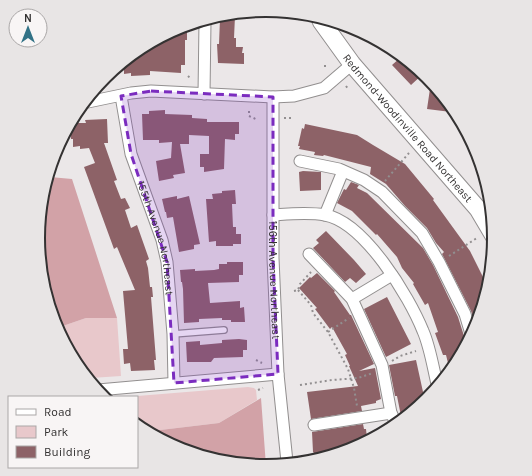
<svg xmlns="http://www.w3.org/2000/svg" width="532" height="476" font-family="Karla,sans-serif">
<style>
.green{fill:#e8c8cb}
.forest{fill:#d2a2a7}
.building{fill:#8d6267}
.lines{fill:none;stroke-linecap:round;stroke-linejoin:round}
.service-casing{stroke:#928f8f;stroke-width:8}
.minor-casing{stroke:#928f8f;stroke-width:13}
.primary-casing{stroke:#928f8f;stroke-width:19}
.path{stroke:#928f90;stroke-width:2;stroke-dasharray:2 3;stroke-linecap:butt}
.service{stroke:#fff;stroke-width:5.5}
.minor{stroke:#fff;stroke-width:11}
.primary{stroke:#fff;stroke-width:17}
.marked{fill:#7b2cbf;fill-opacity:0.2;stroke:#7b2cbf;stroke-width:3;stroke-dasharray:8 5;stroke-linejoin:round}
.labels{text-anchor:middle;dominant-baseline:central;stroke-width:4;stroke-linejoin:round;paint-order:stroke}
.street-label{font-size:11px;fill:#343232;stroke:#f8f5f5}
.rim{fill:none;stroke:#343232;stroke-width:2}
</style>
<rect width="100%" height="100%" fill="#ebe7e8"/>
<!-- green -->
<path class="green" d="M86,318H117L121,376L91,378L57,328Z
M248,387L254,388L256,390L257,400L219,423L152,431L137,421V397H125Z"/>
<!-- forest -->
<path class="forest" d="M50,177L72,179L117,318H86L57,328L55,325L38,238Z
M261,398L266,466L179,449L152,431L219,423Z"/>
<!-- building -->
<path class="building" d="M235,16L234,38H236V47H243L242,53H244V64L218,63L217,44H219L220,19Z
M187,26V40H185V65H181V73L150,71V75L131,76V73L124,74V64L179,27Z
M400,58L423,74L411,85L392,65Z
M431,82L436,90L451,112L427,109Z
M165,110V114L192,115V118L207,119V122H239V134H235V140L225,139L224,169L204,172V167H200V154H209V136L189,135V144H180L185,173L173,175L174,178L159,181L156,161L171,158L172,142L159,143V140H143L142,114H149V111Z
M107,119L108,143H104L117,180L114,181L121,199L125,198L130,208L125,210L131,228L137,225L149,259L146,261L148,268L150,287H152L153,297H151L156,360H154L155,370L131,371L130,363L124,364L123,349H128L123,291L135,290L117,247L114,249L84,167L95,163L89,148L80,149V146L73,147V139H71L70,129L74,123H86L85,120Z
M305,124L357,135L373,145L405,164L434,199L433,200L470,251L485,281L476,326L471,311L442,254L444,252L436,243L427,228L405,206L386,184L370,174L371,167L324,155L323,156L314,155L315,152L299,149L300,146H298L302,128L304,129Z
M303,171L321,172V190L300,191L299,172Z
M351,182L359,185L357,188L367,193L423,248L433,265L458,317L464,336L467,340L449,367L446,355H443L435,333L438,332L428,303L425,305L413,284L414,283L402,268L397,257L377,234L376,235L352,211L337,203L344,189L346,190Z
M235,190L236,204H232L233,227H236V234H241V244H233V246H216V241L209,242L206,199H213L212,194L222,193V191Z
M177,196V199L189,196L200,244L194,245V249L179,252L173,217L167,218L166,212H165L162,199Z
M326,231L354,260L366,274L356,283L350,278L345,282L313,248L319,243L316,240Z
M227,262H243V275H239V282L208,283L210,303L240,301V308L244,307L245,322H231V320H222V318L199,319V322L184,323L183,289L182,282H181L180,270L195,269V271L214,270L219,269V264H227Z
M317,273L335,291L334,292L350,315H351L374,364L359,371L375,368L381,399L376,401V403L361,406L362,411L311,419L307,392L358,386L349,366H350L345,355L347,354L332,327L330,329L315,309L317,308L299,288L310,277L311,278Z
M387,297L411,344L386,357L364,309Z
M239,339L247,340V350H243V357L214,358L211,362H187L186,342L200,341V345L222,343V340Z
M416,360L425,401L401,416L397,396H395L389,365Z
M363,424L364,429H366L367,439L355,447L325,452V453L315,454L313,452L312,432Z"/>
<g class="lines">
<defs>
<path id="service" d="M173,334L224,330"/>
<g id="minor">
<path d="M204,94L205,22"/>
<path id="s1" d="M121,96L131,154L162,240L167,262L173,334L174,383"/>
<path id="s2" d="M273,97V258L278,374L287,462"/>
<path d="M88,102L131,93L151,91L273,97L294,96L324,88L352,64"/>
<path d="M300,161L339,169L364,180L382,192L422,233L439,262L465,314L471,334"/>
<path d="M273,215C289,214 308,212 325,215C364,222 409,296 423,331C430,347 433,367 437,384"/>
<path d="M325,215L343,171"/>
<path d="M309,254L352,299L382,365L391,413"/>
<path d="M352,299L392,275"/>
<path d="M98,390L278,374"/>
<path d="M314,425L391,413L395,421"/>
</g>
<g id="primary">
<path id="s3" d="M321,21L352,64L478,209L494,236"/>
</g>
</defs>
<!-- service casing -->
<use href="#service" class="service-casing"/>
<!-- minor casing -->
<use href="#minor" class="minor-casing"/>
<!-- primary casing -->
<use href="#primary" class="primary-casing"/>
<!-- path -->
<path class="path" d="M324,66H326
M188,76L191,79
M346,86L349,90
M249,111V116L258,120
M284,118H291
M385,181L409,153
M449,256L477,238
M298,290L311,305L313,313L328,332L348,369L354,388L357,406
M294,291L298,290L300,284L311,272
M328,332L349,318
M256,360L262,363
M392,361L400,356L416,351
M300,385L332,380L358,378L373,373
M258,390L263,388"/>
<!-- service -->
<use href="#service" class="service"/>
<!-- minor -->
<use href="#minor" class="minor"/>
<!-- primary -->
<use href="#primary" class="primary"/>
</g>
<!-- marked area -->
<path class="marked" d="M151,91L273,97V258L278,374L174,383L167,262L131,154L121,96Z"/>
<g class="labels">
<!-- street labels -->
<g class="street-label">
<text stroke="none"><textPath href="#s3" startOffset="138">Redmond-Woodinville Road Northeast</textPath></text>
<text stroke="none"><textPath href="#s1" startOffset="147">155th Avenue Northeast</textPath></text>
<text stroke="none"><textPath href="#s2" startOffset="183">156th Avenue Northeast</textPath></text>
</g>
</g>
<!-- crop -->
<path d="M0 0H532V476H0ZM45 238a221 221 0 1 1 442 0a221 221 0 1 1-442 0Z" fill="#e8e5e5" fill-rule="evenodd"/>
<path class="rim" d="M45 238a221 221 0 1 1 442 0a221 221 0 1 1-442 0Z"/>
<!-- legend -->
<rect x="8" y="396" width="130" height="72" fill="#f8f5f5" stroke="#aaa7a7"/>
<rect x="16" y="409" width="20" height="6" fill="#ffffff" stroke="#aaa7a7"/>
<text x="44" y="416" font-size="12" fill="#343232">Road</text>
<rect x="16" y="426" width="20" height="12" fill="#e8c8cb" stroke="#aaa7a7"/>
<text x="44" y="436" font-size="12" fill="#343232">Park</text>
<rect x="16" y="446" width="20" height="12" fill="#8d6267" stroke="#aaa7a7"/>
<text x="44" y="456" font-size="12" fill="#343232">Building</text>
<!-- north arrow -->
<g transform="translate(28 28)"><circle r="19" fill="#f8f5f5" stroke="#aaa7a7"/>
<path d="M0-3L7 15L0 10L-7 15Z" fill="#327286"/>
<text y="-6" font-size="11" font-weight="bold" text-anchor="middle" fill="#343232">N</text>
</g>
</svg>
